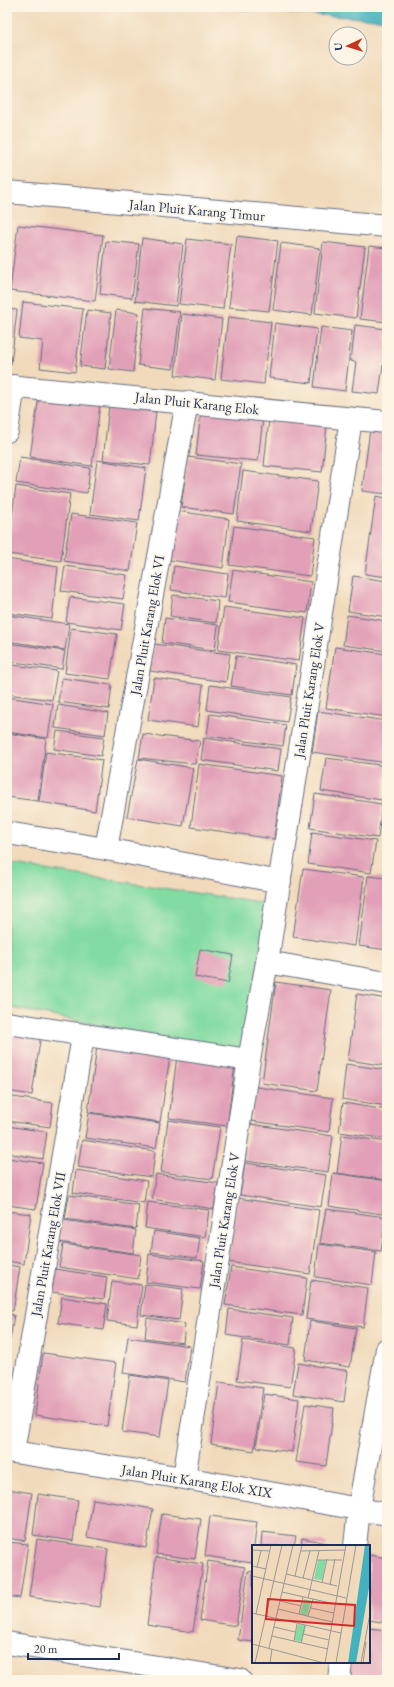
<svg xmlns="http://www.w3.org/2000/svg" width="394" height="1687" font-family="'EB Garamond',serif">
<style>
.green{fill:#82dca2;stroke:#4e8680}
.water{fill:#43b2be;stroke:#2f708e}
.building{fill:#e2a0b8}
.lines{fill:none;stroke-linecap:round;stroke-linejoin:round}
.minor-casing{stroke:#666b7f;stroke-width:24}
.minor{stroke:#fff;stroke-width:22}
.labels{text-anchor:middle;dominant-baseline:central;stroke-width:3.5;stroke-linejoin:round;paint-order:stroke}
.street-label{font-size:14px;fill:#1b2f5e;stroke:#fcf5e5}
.inset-road{fill:none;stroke:#9b9696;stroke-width:1}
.view{fill:#d62828;fill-opacity:0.15;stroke:#d62828;stroke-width:2}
.inset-edge{fill:none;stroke:#1b2f5e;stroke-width:2}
</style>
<rect width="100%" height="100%" fill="#fcf5e5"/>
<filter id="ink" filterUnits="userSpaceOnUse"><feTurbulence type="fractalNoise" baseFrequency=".025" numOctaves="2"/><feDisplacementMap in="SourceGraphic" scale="8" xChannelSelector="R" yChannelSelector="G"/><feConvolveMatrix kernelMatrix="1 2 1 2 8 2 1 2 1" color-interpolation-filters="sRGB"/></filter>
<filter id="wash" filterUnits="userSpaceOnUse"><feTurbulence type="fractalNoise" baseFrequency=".012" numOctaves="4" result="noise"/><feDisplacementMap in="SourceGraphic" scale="16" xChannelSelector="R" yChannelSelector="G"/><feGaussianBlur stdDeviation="0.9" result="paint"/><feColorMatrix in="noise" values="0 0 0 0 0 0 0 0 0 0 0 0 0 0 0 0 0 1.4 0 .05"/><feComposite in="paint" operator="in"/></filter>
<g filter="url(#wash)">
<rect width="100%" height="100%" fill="#f1dabb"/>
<!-- green -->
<path class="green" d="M7,864L267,904L245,1054L7,1007Z"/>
<!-- water -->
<path class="water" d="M205,7H387V20Z"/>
<g id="blocks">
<!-- building -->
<path class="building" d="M18,225L103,235L95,301L10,291Z
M237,236L278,241L269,311L229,307Z
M142,238L183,244L176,306L135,301Z
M187,239L231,244L223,309L179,304Z
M106,241L139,244L132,298L100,294Z
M323,242L365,247L356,318L315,313Z
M281,243L320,248L312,315L273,310Z
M369,246L387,248V322L360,319Z
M23,302L83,309L75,372L40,368L43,341L19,338Z
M145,308L180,312L173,369L138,365Z
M7,309L17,310L11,364L7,363Z
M87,310L111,313L105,369L80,366Z
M116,310L139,313L133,372L109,369Z
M182,314L222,319L215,380L175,375Z
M228,317L271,322L264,384L221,379Z
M275,323L317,329L311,383L269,378Z
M355,325L387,329V365H383L379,394L352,391L356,362L351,361Z
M321,327L352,331L345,391L314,387Z
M39,396L100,405L92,466L30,457Z
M109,406L156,412L150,465L103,460Z
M201,411L263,417L258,461L196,455Z
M269,419L327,425L322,472L264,466Z
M370,429L387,432V494L362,491Z
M20,457L90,468L87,493L16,483Z
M188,457L241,464L234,514L181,507Z
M97,460L146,468L139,521L90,514Z
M243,471L318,481L311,531L237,521Z
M16,486L70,494L61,561L7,554Z
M376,496L387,498V577L365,574Z
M177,511L229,519L223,568L170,560Z
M71,514L137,523L130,571L64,561Z
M234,526L315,537L310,576L229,565Z
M7,559L58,567L52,619L7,613Z
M65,566L127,575L123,599L61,591Z
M174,566L228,574L225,598L171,590Z
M233,570L311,582L307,613L228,602Z
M353,576L387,581V617L348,611Z
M173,595L218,601L216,623L170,616Z
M70,597L125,604L121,630L66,622Z
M224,607L305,618L299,661L218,650Z
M7,615L69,624L65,650L7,641Z
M347,615L387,621V651L343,645Z
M165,618L218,625L215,650L162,643Z
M71,628L117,634L110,679L65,673Z
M7,643L65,651L62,669L7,661Z
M154,644L230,654L226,682L150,671Z
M335,647L387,654V717L326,708Z
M236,656L296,665L292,695L231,686Z
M7,664L57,671L52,700L7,694Z
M62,678L112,685L109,709L58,702Z
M154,678L203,685L198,727L148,720Z
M210,685L291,697L287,722L207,710Z
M7,697L53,704L48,738L7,732Z
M58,705L108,713L105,735L55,728Z
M318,711L387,721V763L312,752Z
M210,714L286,725L283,746L207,736Z
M57,731L104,737L101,756L54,749Z
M7,733L46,739L38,801L7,797Z
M143,734L200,741L195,764L139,758Z
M204,738L281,749L278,771L201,760Z
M46,752L102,760L95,811L39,802Z
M326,758L387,766L382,800L321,791Z
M138,759L193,768L183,826L127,817Z
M199,764L282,776L274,839L191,827Z
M315,794L382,804L378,838L310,828Z
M312,832L376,841L371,873L308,864Z
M303,869L364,877L355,946L293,937Z
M368,876L387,878V950L359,946Z
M200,949L233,955L228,983L195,977Z
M276,982L331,990L317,1091L262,1083Z
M357,994L387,999V1066L348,1060Z
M7,1029L41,1034L32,1095L7,1091Z
M98,1039L171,1050L160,1122L88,1112Z
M177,1056L235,1064L227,1126L169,1118Z
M346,1064L387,1070V1106L342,1099Z
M256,1087L333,1098L329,1132L251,1121Z
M7,1096L53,1103L50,1127L7,1121Z
M343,1103L387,1110V1139L339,1132Z
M89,1113L160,1123L156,1148L85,1138Z
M168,1120L220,1127L212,1179L161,1172Z
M250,1124L333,1136L328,1172L245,1161Z
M7,1126L47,1132L43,1159L7,1153Z
M342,1135L387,1142V1180L337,1173Z
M82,1140L155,1151L152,1177L78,1167Z
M7,1158L43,1163L36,1209L7,1205Z
M245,1163L326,1175L321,1207L240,1195Z
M76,1170L147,1181L144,1203L73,1193Z
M333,1173L387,1181L382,1214L329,1206Z
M156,1174L218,1183L214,1209L152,1199Z
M69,1195L139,1205L136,1229L65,1219Z
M237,1198L319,1210L310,1274L228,1262Z
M148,1202L209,1210L205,1237L145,1228Z
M326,1209L386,1217L381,1251L320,1243Z
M7,1211L31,1214L24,1264L7,1261Z
M62,1220L136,1230L133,1253L59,1242Z
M154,1231L200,1238L197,1258L151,1252Z
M63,1244L141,1255L138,1279L59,1267Z
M319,1244L376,1252L372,1285L315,1277Z
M149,1254L204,1261L200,1289L146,1282Z
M7,1265L20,1267L13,1311L7,1310Z
M231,1267L307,1278L302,1315L225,1305Z
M55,1269L107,1277L104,1299L52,1292Z
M311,1280L368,1288L363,1327L306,1319Z
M112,1281L142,1285L137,1325L107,1321Z
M145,1284L183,1289L179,1320L141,1315Z
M62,1297L107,1304L103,1330L58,1323Z
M229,1309L293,1318L290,1345L226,1335Z
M7,1314L14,1315L10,1340H7Z
M147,1318L185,1324L183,1343L145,1338Z
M310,1321L356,1328L350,1367L305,1360Z
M128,1337L190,1346L185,1382L123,1373Z
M243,1340L296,1348L290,1387L237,1380Z
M43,1353L116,1363L107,1426L35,1415Z
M298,1363L348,1371L344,1402L293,1394Z
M130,1375L168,1381L160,1437L122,1432Z
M219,1382L263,1388L254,1451L211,1444Z
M264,1394L299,1399L292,1452L256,1447Z
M305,1404L334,1408L326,1466L296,1462Z
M7,1489L32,1493L25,1541L7,1538Z
M38,1494L78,1500L73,1541L33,1535Z
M93,1499L153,1509L146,1548L87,1537Z
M162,1514L201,1519L195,1559L156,1554Z
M210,1516L257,1522L252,1563L205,1556Z
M262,1532L296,1536L294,1546H261Z
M302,1538L327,1543L326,1546H301Z
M37,1539L108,1549L100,1607L29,1597Z
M7,1542L28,1544L20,1598L7,1596Z
M369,1555L387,1558V1623L369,1620Z
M156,1557L203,1564L193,1632L147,1625Z
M208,1561L245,1567L236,1626L200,1620Z
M248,1571L253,1572V1642L238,1640Z
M369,1628L387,1630V1680H349L352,1662H369Z
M7,1677L21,1679V1680H7Z"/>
</g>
</g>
<g filter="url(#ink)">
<use href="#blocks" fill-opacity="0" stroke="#666b7f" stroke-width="1"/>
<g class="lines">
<defs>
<path id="minor" d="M7,192L387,226
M7,386L387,422
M7,431L14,386
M7,833L106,849L280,882
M106,849L187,402
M267,962L387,983
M7,1023L249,1060
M7,1451L184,1478L387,1514
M13,1452L83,1036
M184,1478L249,1060L267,962L351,419
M355,1546L359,1509L387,1349
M7,1643L240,1680
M339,1680L341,1662"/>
</defs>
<!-- minor casing -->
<use href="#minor" class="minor-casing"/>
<!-- minor -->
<use href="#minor" class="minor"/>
</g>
</g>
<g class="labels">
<!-- street labels -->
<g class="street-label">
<text transform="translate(197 210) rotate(5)">Jalan Pluit Karang Timur</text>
<text transform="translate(197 403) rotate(6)">Jalan Pluit Karang Elok</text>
<text transform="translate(147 625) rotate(-80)">Jalan Pluit Karang Elok VI</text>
<text transform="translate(309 690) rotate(-81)">Jalan Pluit Karang Elok V</text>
<text transform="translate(224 1220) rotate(-81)">Jalan Pluit Karang Elok V</text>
<text transform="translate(48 1244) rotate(-80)">Jalan Pluit Karang Elok VII</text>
<text transform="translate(197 1481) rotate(9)">Jalan Pluit Karang Elok XIX</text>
</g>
</g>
<!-- overview -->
<g transform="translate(252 1545)">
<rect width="118" height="118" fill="#f1dabb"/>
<path d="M66,15H74L70,35L62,34ZM52,54L59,56L55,71L48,69ZM46,79L54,81L50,97L42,95Z" fill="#82dca2"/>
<path d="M113,0H118V37L104,118H96Z" fill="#43b2be"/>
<path class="inset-road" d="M0,5L18,6M49,6L93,5M65,15H90M0,21L14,24M5,22L9,6M34,29L85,41M0,31L94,53M43,31L50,0M51,33L58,6M70,38L75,14M78,40L83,14M30,47L83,59M56,53L67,6M28,56L49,61M59,63L82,68M26,64L80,77M0,68L89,88M4,69L19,0M47,69L51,52M56,71L61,54M22,82L43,87M51,89L77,95M20,91L76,104M42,96L45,79M49,98L53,80M0,99L72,118M17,103L41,0M3,118L30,0M18,118L20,104M73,118L94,0M84,118L104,0M109,118L118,68M111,118L114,97"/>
<path class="view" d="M16,54L103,60L102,81L14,74Z"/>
<rect width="118" height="118" class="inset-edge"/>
</g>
<!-- margin -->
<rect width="394" height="1687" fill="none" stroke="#fcf5e5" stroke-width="24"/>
<!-- north arrow -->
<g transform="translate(348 46) rotate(266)"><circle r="19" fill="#fcf5e5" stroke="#a2a6af"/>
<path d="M0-3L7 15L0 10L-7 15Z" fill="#c8321e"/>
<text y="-6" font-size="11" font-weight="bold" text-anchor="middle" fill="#1b2f5e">U</text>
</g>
<!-- scale -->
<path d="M28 1653v6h91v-6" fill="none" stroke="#1b2f5e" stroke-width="2"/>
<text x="34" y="1653" font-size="12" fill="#1b2f5e" stroke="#fcf5e5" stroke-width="3" paint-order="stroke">20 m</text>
</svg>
